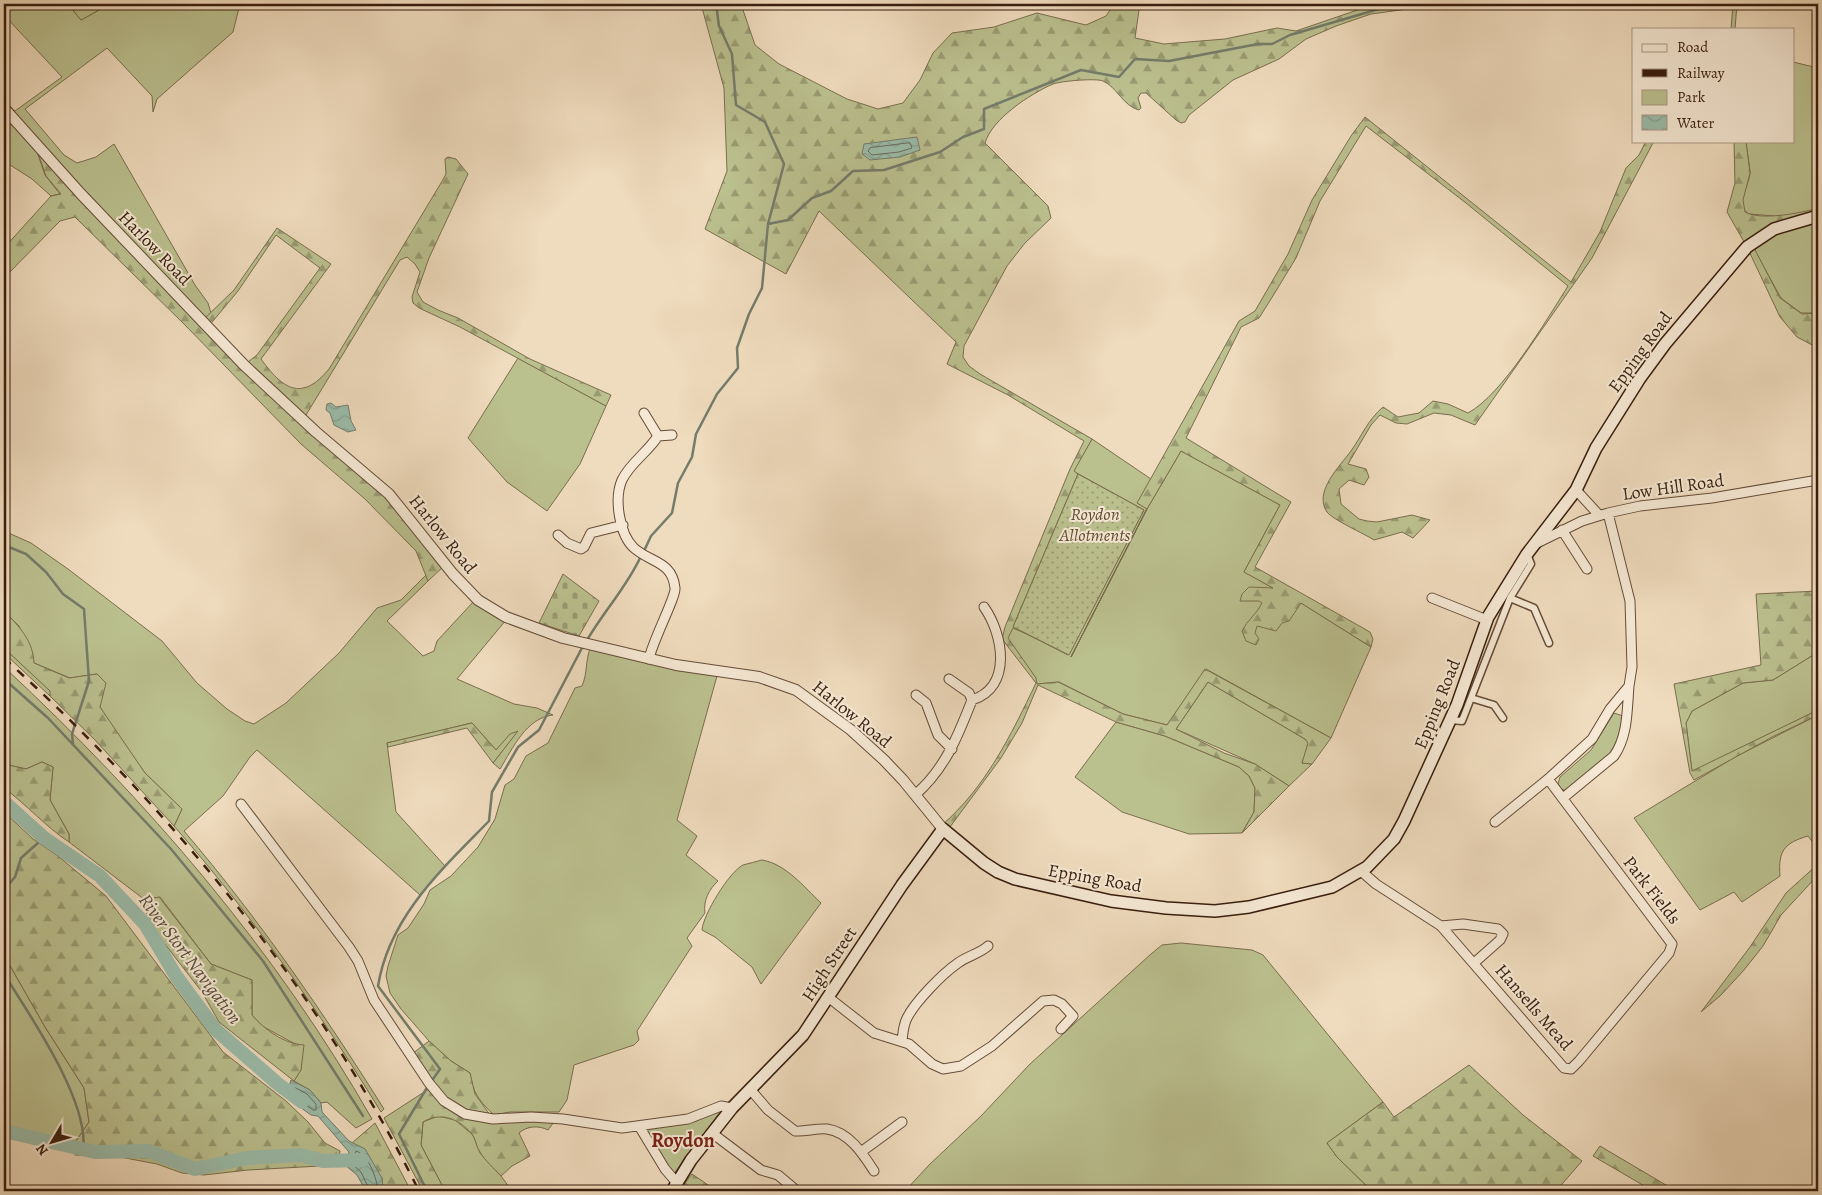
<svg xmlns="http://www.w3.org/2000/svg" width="1822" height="1195" font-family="Alegreya,serif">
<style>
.green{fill:#bbc08f;stroke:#7a6e4e}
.forest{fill:url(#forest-firs);stroke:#7a6e4e;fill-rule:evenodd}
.cemetery{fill:url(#cemetery-stones);stroke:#7a6e4e}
.garden{fill:url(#garden-dots);stroke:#7a6e4e}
.water{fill:url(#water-waves);stroke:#747c6b}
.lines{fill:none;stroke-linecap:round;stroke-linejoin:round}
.shore{stroke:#6a6c5c;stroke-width:1}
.stream{stroke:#747c6b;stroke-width:2.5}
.river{stroke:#9bbcaa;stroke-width:14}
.pedestrian-casing{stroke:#664c39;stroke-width:9}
.minor-casing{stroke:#664c39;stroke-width:11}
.tertiary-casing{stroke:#664c39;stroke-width:12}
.secondary-casing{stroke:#391d0d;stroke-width:14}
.pedestrian{stroke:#f5e8d4;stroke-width:6}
.minor{stroke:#f5e8d4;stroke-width:9}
.tertiary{stroke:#f5e8d4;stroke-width:10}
.secondary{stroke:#f5e8d4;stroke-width:11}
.rail{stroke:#391d0d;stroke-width:2.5;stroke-dasharray:9 9;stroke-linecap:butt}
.labels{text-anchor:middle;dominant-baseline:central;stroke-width:4;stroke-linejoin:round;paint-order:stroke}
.street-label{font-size:18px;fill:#391d0d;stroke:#f5e8d4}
.park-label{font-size:18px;font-style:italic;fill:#604e34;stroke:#f5e8d4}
.water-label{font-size:19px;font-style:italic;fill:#564d3c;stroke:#f5e8d4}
.quarter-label{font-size:20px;font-weight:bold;fill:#7a1f14;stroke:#f5e8d4}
</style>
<defs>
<pattern id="forest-firs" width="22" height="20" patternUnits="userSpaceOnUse" patternTransform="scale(1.25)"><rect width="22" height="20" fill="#bbc08f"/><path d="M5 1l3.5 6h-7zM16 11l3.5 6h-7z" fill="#999b73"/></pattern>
<pattern id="cemetery-stones" width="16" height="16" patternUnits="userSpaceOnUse" patternTransform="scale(1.25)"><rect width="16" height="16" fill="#bbc08f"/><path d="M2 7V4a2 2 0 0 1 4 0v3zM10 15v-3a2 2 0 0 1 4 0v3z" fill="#999b73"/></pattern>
<pattern id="garden-dots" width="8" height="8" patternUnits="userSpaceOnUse" patternTransform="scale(1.25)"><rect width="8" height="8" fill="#bbc08f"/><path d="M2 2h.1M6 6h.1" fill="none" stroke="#999b73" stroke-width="1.8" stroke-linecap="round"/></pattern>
<pattern id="water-waves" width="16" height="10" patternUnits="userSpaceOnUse" patternTransform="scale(1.25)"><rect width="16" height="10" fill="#9bbcaa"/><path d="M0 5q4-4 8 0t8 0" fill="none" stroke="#86a191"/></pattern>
</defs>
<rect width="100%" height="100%" fill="#efdbbd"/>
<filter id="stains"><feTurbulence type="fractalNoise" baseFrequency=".004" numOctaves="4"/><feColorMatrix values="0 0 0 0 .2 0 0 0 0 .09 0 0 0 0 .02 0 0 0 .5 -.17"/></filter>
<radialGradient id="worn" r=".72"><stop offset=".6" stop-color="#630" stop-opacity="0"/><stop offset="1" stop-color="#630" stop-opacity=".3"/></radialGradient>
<!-- green -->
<path class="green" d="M4,4H68L81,20L110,4H240L233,32L157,99L153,112L152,96L107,48L25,109L64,155L77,163L96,157L114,144L195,285L208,303L211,313L202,322L34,143L45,175L60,194L51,196L32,179L4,161V119L31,140L4,108V100L15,111L62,77L4,15Z
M1793,62L1818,68V313H1801L1781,298L1751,244L1783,225L1775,216L1749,214C1734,205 1749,186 1750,173C1750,163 1746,152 1746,141H1793Z
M518,358L606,406L580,464L547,511L507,482L468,438Z
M1092,439L1151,479L1138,503L1147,508L1071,657L1147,509L1181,451L1280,505L1244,572L1301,603L1371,647L1331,738L1206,669L1167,725L1123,714L1059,682L1037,684L1036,683L1007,638L1013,627L1068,655L1144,510L1073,471Z
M4,531L31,543L68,569L162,641L197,683L227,709L245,721L254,724L286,703L339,653L377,608L401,600L426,575L428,581L387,621L423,656L434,651L437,641L475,600L506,620L457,679L514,704L537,708L553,715C526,718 513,748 500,769L493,763L515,734L510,735L496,750L472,723L387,743L396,812L445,866L420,895L257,750L250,757L223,796L184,831C259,919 323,1012 384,1109L381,1112C319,1011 252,915 174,826L182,809L145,773L113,729L100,707L97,674L70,678L34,663L19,626L4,611Z
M591,646L717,676L677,820L697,836L686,855L718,881C709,889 703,901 705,913L687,938L692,946L637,1031L639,1040L634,1045L574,1065L567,1100L559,1112H510L494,1115C480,1102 472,1092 470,1073L451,1061L429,1041L401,1009L390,993L386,976L388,966L398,935L408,928L424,904L430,890L451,876L478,847L495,819L505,785L514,779L526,756L548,743L575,688L582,686C588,672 585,660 591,646Z
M4,648L51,691L50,696L4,653Z
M1818,652V710L1692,772L1686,723L1692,711L1743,683L1773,680Z
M4,667C147,800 275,949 372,1119L356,1128L327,1102L321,1103L310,1090L294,1081L301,1069L297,1045L262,1026L252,1015V980L211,964L160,897L145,900L69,842V834L50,800L53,767L42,762L26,769L4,764Z
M1208,682L1305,739L1309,743L1302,763L1312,764L1289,786L1255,764L1176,729Z
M1614,713L1623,716L1619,749L1568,791L1561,789L1558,784L1560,777L1591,750Z
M1818,715V849L1808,836C1784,843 1778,851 1780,876L1742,902L1734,892L1700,910L1634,818L1735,757Z
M1116,722L1165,736L1239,767L1249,776L1255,788L1254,812L1242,833L1189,834L1122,812L1075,777Z
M762,860C786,864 804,887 821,903L761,984L752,967L715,937L702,930C703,915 729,872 743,865C749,863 756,862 762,860Z
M1181,943L1252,950L1263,955L1383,1102L1327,1143L1337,1157L1372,1191H905L929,1165L981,1116L1030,1064L1151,954L1162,945Z
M4,955L45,1027L84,1088L89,1122L74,1144L4,1127Z
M719,1111L720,1112L673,1175L645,1130L696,1121Z
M438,1116L455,1120L473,1135L480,1153L501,1176L512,1191H445L421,1145L423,1122Z"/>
<!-- forest -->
<path class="forest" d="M68,4H110L81,20Z
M701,4H746L743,10L755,45L779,64L847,99L878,109L903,103L920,80L933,53L952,33L994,27L1037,13L1086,25L1106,16L1114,4H1143L1139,10L1135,38L1164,44L1225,39L1277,28L1296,31L1375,4H1444L1371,14L1336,26L1306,39L1279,59L1233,80L1189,115L1185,122L1181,123L1176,120L1146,93H1141L1138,98L1141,108L1139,110C1123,106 1117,87 1103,81C1096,78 1061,81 1053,84C1030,94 992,119 985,143L1048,206L1051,218L1025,243L1007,266L964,346L963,357L969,366L980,374L1092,439L1074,471L1078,474L1013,627L1038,639L1013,628L1008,638L1036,678L1037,684L1058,682L1123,714L1167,725L1205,669L1331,738L1312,764L1302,763L1308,743L1305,739L1208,682L1176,729L1224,753L1255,764L1289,786L1242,833L1254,812L1255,788L1249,776L1239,767L1165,736L1116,722L1038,685L1022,723L1001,758L947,831L942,825C986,787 1011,735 1036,683L1002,639L1005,627L1070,469L1084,441L1008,395L947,364L956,342L819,211L786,274L705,229L727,171L724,88Z
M1733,4H1737L1735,29H1731Z
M4,109L202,321L234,290L277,228L331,264L261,359C282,388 301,403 329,369L441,183L446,174L445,159L448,157L456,159L468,174L429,258L417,292L423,302L438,310L458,318L530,359L611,395L606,406L460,327L419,308L413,303L412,297L420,272L415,264L407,257L400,260L303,420L389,494L445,565L428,581L416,551L365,499L301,444L184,324L75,217L60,221L4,278V248L51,196L61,194L46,176L34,142L4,119ZM276,235L320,268L257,355L244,365L208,327L238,291Z
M1365,117L1571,282L1600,232L1626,168L1639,155L1646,141H1654L1592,258L1475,425L1451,415L1434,413L1407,424L1396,423L1380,415L1371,425L1348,464L1366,469L1369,477L1364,485L1349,480L1339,489L1341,504L1359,519L1367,521L1377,522L1412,515L1430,520L1413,538L1402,532L1374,540C1365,534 1333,520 1327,512C1313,492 1340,466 1351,451C1363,434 1367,421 1383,407L1398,417L1419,413L1433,401L1448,404L1468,413C1502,395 1546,321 1568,286L1466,203L1366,126L1320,201L1296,258L1271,299L1259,318L1241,327L1186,438L1291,502L1255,567L1370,632L1373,639L1371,647L1301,603L1289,621L1282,623L1276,631L1257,626L1255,633L1259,639L1256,645L1246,641L1242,631C1247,620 1257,614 1262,603L1259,601H1240L1242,594L1249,587L1273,588L1244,572L1280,505L1181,451L1147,509L1071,657L1147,509L1137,503L1239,321L1255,311L1288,254L1312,200L1351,136Z
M1734,141H1746L1750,173L1743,200L1745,212C1761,221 1801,213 1818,208V216L1752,244L1780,298L1802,314L1818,313V348L1797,337L1780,317L1747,247L1727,212L1735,183Z
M1818,591V652L1773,680L1743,683L1692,711L1686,723L1692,771L1818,710V715L1772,737L1694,780L1690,773L1674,684L1761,665L1756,594Z
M4,611C20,627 33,641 34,663L69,678L97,674L106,683L100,707L145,773L182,809L174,826L95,740L50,696V691L4,648Z
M472,723L496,750L510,734L518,731L493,763L467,728L388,747L387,743Z
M42,762L53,767L50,800L69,834V842C46,827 27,805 4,788V764L26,769Z
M4,812L33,839L58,856L106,896L223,1052L286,1101L308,1122L325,1143L340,1151L338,1165L248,1170L204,1175L182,1173L157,1164L120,1157L75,1155L74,1144L89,1122L84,1088L45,1027L4,955Z
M1818,864V875L1781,915L1763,946L1744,970L1721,995L1701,1012L1750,947L1786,893Z
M159,897L211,964L252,980V1015C264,1029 284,1044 304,1045L301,1070L294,1081L219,1022L202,992L157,934L147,914L145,900Z
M429,1041L451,1061L470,1073L475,1094L493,1119L557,1118L548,1130C538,1125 527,1126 519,1133L530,1156L512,1166L501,1176C494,1168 485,1161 480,1152C476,1147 476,1139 472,1134C459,1119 441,1111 423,1122L421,1145L445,1191H423L384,1118L435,1085L412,1054Z
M1469,1065L1523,1115L1582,1161L1556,1191H1372L1337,1157L1327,1143L1383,1102L1394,1117Z
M375,1123L411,1191H383L382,1178L352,1143Z
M1600,1146L1676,1191H1653L1593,1156Z"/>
<!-- cemetery -->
<path class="cemetery" d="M563,574L599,601L579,636L539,623Z
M692,1174L717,1191H679Z"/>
<!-- garden -->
<path class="garden" d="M1078,474L1144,510L1069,655L1013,627Z"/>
<!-- water -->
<path class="water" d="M917,137L920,150L900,157L870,160L862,154L864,144Z
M331,403L336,407L348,405L351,421L356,430L348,432L334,425L330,413L326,410L327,404Z
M291,1080L310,1090L321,1103L322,1112L349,1141L365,1149L382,1178L383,1191H366L357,1175L345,1165L349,1152L318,1116L311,1115L286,1097Z"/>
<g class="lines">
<!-- shore -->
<path class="shore" d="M910,143L912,148L899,152L872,155L868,151L870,148Z
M296,1088L307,1094L316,1104V1110H313L293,1096V1090Z
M370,1191L361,1172L351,1163L356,1151C369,1155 377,1179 378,1191"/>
<!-- stream -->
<path class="stream" d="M768,224L788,220L812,198L831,191L853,171L884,170L940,152L963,137L984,129V109L1081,70L1119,77L1135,59L1169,61L1258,44H1272L1290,35L1396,4
M4,545L26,554L46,572L63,594L84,609L89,681L72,734L73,744
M644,551L651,536L672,513L678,483L692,457L696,434L717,394L738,368L737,348L749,314L762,288L768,224L784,164L765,122L736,105L732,54L719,26L716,4
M586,642C603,612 627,587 641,556
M4,679L48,718L171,849L263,961L363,1116
M43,838H44
M4,890L15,877L21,858L39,842
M4,974C29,1014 90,1102 83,1150
M431,1082L440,1069L378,986C389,917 442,869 489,821L492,792L518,747L539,730L583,646
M427,1191L399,1134L428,1086"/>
<!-- river -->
<path class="river" d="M4,802L44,838L100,876L145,924L176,976L215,1029L278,1084L302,1102
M4,1131L95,1152L149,1151L195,1169L247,1158L301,1155L323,1161L362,1160"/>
<defs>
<path id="pedestrian" d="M1527,554L1531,564L1510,598L1534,608L1549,643
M1471,698L1494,705L1503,718
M1451,720L1462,721L1510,598"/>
<path id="minor" d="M644,413L658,436
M658,436L672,435
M1576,490L1599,515
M1562,530L1587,569
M558,535L567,543L581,549L584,547L591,533L623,525
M1537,543L1582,521L1608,513L1640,506L1712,498L1818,480
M1432,598L1487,620
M649,659C652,642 676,597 675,588C672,561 651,563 634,548C619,534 614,498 622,480C630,463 648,452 658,436
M949,679L969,693L972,700
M916,695L926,703L938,735L952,749
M915,795C945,769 958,736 972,700C1013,687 1003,634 984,607
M1563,798L1614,756C1628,736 1627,710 1629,686
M241,804L349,947L358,961L374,1000L429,1083L444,1101L465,1114L493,1119L531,1117L563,1119L622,1128L688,1119L721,1106L732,1108
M1495,822L1548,779L1592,739L1610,709L1629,686L1632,667L1630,601L1608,513
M1361,871L1376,884L1441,926L1564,1068L1571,1069L1579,1061L1669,953L1672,944L1548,779
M1441,926L1463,924L1498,929L1503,934L1500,940L1474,963
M828,997L874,1033L909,1044L932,1064L943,1069L961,1066L992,1046L1043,1001L1054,1000L1062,1004L1073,1016L1061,1029
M902,1041C903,1033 903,1026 907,1018C915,1002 942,974 958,963C967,956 979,954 988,946
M750,1089L768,1110L795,1131C805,1132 816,1128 827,1129C849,1132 863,1154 874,1171
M639,1126L665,1169L677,1183
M712,1133L761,1170L778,1175L797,1191
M861,1152L902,1122"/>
<path id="tertiary" d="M4,108L81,194L244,365L316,432L389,494L453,574L478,600L506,617L563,638L676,665L759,677L796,690L851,730L884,760L903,780L943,829"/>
<path id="secondary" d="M672,1191L691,1160L732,1108L803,1035L902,885L943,829L984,863L998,872L1015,879L1111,901L1166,908L1215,911L1249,907L1332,887L1367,867L1394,839L1404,821L1457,705L1488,617L1527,554L1576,490L1596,448L1640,378L1665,344L1747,247L1774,229L1818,216"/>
</defs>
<!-- pedestrian casing -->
<use href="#pedestrian" class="pedestrian-casing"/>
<!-- minor casing -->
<use href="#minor" class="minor-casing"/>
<!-- tertiary casing -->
<use href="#tertiary" class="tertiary-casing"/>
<!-- secondary casing -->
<use href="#secondary" class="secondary-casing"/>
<!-- pedestrian -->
<use href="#pedestrian" class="pedestrian"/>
<!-- minor -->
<use href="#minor" class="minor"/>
<!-- tertiary -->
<use href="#tertiary" class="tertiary"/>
<!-- secondary -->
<use href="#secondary" class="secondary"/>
<!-- rail -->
<path class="rail" d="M4,658C171,809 318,988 419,1191"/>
</g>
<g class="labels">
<!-- street labels -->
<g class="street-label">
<text transform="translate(155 248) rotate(46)">Harlow Road</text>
<text transform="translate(1640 352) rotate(-54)">Epping Road</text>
<text transform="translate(1673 487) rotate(-8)">Low Hill Road</text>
<text transform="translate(443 534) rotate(51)">Harlow Road</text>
<text transform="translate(1437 704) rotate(-68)">Epping Road</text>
<text transform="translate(852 714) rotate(39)">Harlow Road</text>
<text transform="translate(1095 878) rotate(10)">Epping Road</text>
<text transform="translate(1652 890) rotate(52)">Park Fields</text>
<text transform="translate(829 964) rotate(-57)">High Street</text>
<text transform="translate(1534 1007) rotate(49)">Hansells Mead</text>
</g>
<!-- park labels -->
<g class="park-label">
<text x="1095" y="514">Roydon<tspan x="1095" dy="21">Allotments</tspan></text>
</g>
<!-- water labels -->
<g class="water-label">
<text transform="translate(190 959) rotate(53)">River Stort Navigation</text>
</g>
<!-- quarter labels -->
<g class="quarter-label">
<text x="683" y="1140">Roydon</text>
</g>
</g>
<!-- margin -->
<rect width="1822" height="1195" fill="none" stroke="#efdbbd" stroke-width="20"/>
<rect x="5" y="5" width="1812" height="1185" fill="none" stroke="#391d0d" stroke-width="2.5"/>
<rect x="10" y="10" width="1802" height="1175" fill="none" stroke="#391d0d"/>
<!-- legend -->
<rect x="1632" y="28" width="162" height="115" fill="#f5e8d4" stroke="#aa9784"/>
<rect x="1642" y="44" width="25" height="8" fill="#f5e8d4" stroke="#aa9784"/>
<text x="1677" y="52" font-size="15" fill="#391d0d">Road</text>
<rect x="1642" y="69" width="25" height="8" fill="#391d0d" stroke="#aa9784"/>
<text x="1677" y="78" font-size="15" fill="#391d0d">Railway</text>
<rect x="1642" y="90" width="25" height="15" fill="#bbc08f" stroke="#aa9784"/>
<text x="1677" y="102" font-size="15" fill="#391d0d">Park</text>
<rect x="1642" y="115" width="25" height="15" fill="url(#water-waves)" stroke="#aa9784"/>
<text x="1677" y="128" font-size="15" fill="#391d0d">Water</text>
<!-- north arrow -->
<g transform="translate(52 1142) rotate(232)" stroke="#f5e8d4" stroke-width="4" paint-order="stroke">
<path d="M0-4L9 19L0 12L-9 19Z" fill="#391d0d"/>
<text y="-8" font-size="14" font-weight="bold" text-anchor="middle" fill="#391d0d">N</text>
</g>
<rect width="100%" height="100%" filter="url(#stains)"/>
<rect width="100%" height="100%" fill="url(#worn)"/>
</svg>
